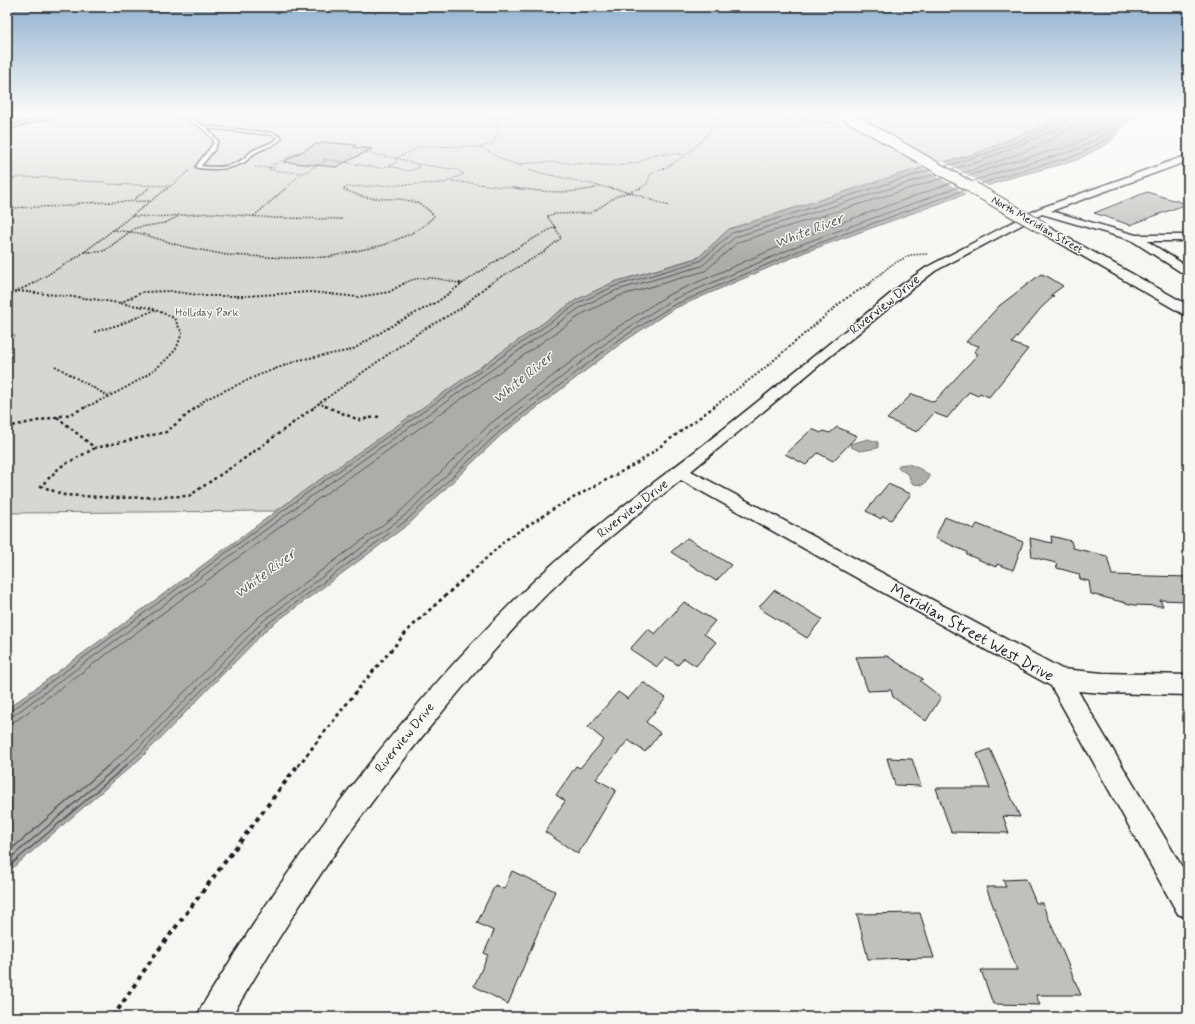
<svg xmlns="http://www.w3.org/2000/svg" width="1195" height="1024" font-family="Mynerve,sans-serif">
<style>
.green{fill:#d6d6d2;stroke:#797977}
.water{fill:#acaca9;stroke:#727271}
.pier{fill:#f6f6f2}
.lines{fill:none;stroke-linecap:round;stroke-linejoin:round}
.shore-far1{stroke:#565654;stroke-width:1}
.shore{stroke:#565654;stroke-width:1.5}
.building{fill:#c0c0bd;stroke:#1c1c1c}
.service-casing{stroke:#1c1c1c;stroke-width:3}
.minor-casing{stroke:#1c1c1c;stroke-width:3}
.primary-casing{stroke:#1c1c1c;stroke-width:3}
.path-far5{stroke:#1c1c1c;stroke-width:1;stroke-dasharray:1.5 1.5;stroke-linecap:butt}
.path-far4{stroke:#1c1c1c;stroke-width:1.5;stroke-dasharray:1.5 1.5;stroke-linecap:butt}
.path-far3{stroke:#1c1c1c;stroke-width:2;stroke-dasharray:2 2;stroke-linecap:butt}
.path-far2{stroke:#1c1c1c;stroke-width:2.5;stroke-dasharray:3 3;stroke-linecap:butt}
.path-far1{stroke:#1c1c1c;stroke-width:3;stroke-dasharray:3.5 3.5;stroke-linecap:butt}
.path{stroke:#1c1c1c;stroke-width:4;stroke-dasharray:4.5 4.5;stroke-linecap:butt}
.service{fill:#f6f6f2;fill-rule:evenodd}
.minor{fill:#f6f6f2;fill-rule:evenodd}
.primary{fill:#f6f6f2;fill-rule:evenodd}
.primary-bridge-far1-casing{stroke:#1c1c1c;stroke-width:12;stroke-linecap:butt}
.primary-bridge-casing{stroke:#1c1c1c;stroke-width:14;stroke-linecap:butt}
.primary-bridge-far1{stroke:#f6f6f2;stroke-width:10}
.primary-bridge{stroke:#f6f6f2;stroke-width:12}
.labels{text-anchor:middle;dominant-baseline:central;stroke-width:3;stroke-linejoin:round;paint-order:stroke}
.far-street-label{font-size:11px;fill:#1c1c1c;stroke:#f6f6f2}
.far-park-label{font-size:11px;fill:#545453;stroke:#f6f6f2}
.street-label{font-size:13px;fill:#1c1c1c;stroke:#f6f6f2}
.water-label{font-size:14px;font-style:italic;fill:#565654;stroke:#f6f6f2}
.near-street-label{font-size:16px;fill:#1c1c1c;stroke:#f6f6f2}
</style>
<rect width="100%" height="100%" fill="#f6f6f2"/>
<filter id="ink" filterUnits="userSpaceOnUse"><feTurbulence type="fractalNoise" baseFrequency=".025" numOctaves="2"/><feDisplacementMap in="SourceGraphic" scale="8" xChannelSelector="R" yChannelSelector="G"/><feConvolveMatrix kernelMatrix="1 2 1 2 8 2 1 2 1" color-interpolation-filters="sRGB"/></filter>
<g filter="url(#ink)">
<!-- green -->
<path class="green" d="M7,114H1063L1051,122L975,154L934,164L729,229L699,257L614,282L576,300L276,511L7,513Z"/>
<!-- water -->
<path class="water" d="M1063,114H1139L1123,126L1109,143L1077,160L1007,179L805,252L673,309L619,345L500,436L410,523L268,628L142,757L7,873V709L305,490L576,300L614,282L698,258L729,229L903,173L975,154L1051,122Z
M868,439L878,442V448L860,451L851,447L850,444Z
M906,464C912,464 925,471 929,475V479L923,485L913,484L910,480L909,475L898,468L899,465Z"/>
<!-- pier -->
<path class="pier" d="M943,161L990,187L968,195L921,167Z"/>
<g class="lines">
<!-- shore-far1 -->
<path class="shore-far1" d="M946,166C975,157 1048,136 1065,114
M952,169L978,162L1055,130L1068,121L1070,114
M959,174C983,167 1061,142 1074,123C1075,120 1076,117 1076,114
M966,177L1003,164L1071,146L1099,131L1115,114
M974,181L1004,170L1073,151L1103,136L1116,120L1125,114
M981,184L1006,175L1075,156L1106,140L1120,124L1133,114
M7,712L11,711L307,493L578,303L615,286L700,261L732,233L930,170
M7,717L14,715L310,497L581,307L617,290L702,266L735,237L936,174
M7,723L17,720L314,502L584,313L619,296L705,271L738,242L943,178
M108,766L131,746L259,617L400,512L490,424L610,332L668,295L799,238L951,183
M118,766L136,750L263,621L404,516L494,429L614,337L670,301L802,244L958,187
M125,766L139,754L266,625L407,520L498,433L617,341L672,306L803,249L964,190"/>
<!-- shore -->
<path class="shore" d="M7,853L109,765
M7,861L119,765
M7,868L127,765"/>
</g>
<!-- building -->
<path class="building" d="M323,142L356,145L354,147L372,149L336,167L283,162L316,144H320Z
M1147,192L1187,204L1130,225L1094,213Z
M1041,274L1047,276L1063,286L1051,295L1054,296L1041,308L1012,343L1028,349L989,397L980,393L978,396L969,392L947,418L934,413L917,432L887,419L912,394L934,402L978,354L974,352L979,346L966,342L999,306Z
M837,427L857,436L833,461L818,453L806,465L785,454L812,429L821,433L823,431L830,433Z
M888,484L911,494L891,520L883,516L881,519L866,511Z
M945,517L974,529L977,524L1023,542L1013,570L997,564L996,567L966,554L967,552L935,538Z
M1051,536L1071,541L1073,548L1107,556L1112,575L1188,577V601L1160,600L1163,606L1134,605L1091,594L1089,581L1080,579L1079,574L1057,568L1056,563L1032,557L1030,538L1052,543Z
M687,538L731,565L716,581L671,552Z
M774,590L822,619L807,638L762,610L763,609L759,607Z
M684,602L715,621L704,634L716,642L696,666L684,658L678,665L666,657L657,667L630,649L648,629L655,634Z
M887,656L923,679L920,681L941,697L926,721L893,697L891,690L868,691L856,657Z
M643,682L666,698L646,722L660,733L645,752L628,740L596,779L616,790L578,854L545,832L565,801L556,795L576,766L580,768L604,740L588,727L618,692L628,699Z
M990,749L1020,817L1003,816L1009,833L951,832L936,788H990L977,754Z
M887,758L912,759L921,786L895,785Z
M512,871L555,891L508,1004L474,986L488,955L484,953L494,931L477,923L495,885L504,889Z
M1026,879L1036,903H1042L1081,995H1036L1040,1005L993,1004L981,970H1017L986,887H1006L1003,880Z
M920,913L934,958L868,959L857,914Z"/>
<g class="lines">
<defs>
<path id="service" d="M56,114H61L7,129V127Z
M173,114H178L188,117L204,126L273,133L282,138C275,146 266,147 257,152C252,154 249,159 245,162C231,170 214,170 198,168L196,167C201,157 210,151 214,141C202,124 190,122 173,114ZM207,128L272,135L278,138C270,145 261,146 252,151C249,153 246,157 243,159C231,168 215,168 201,166L214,150L218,141Z"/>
<path id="minor" d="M1188,155V161L1051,211L1136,235H1188V241H1147L1188,267V275L1184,274L1131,240L1042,214L935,271L908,292L691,471L1062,669L1103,673L1188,675V695L1103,693L1078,691L1188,877V918L1178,914L1051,686L681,480C637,515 592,550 551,590C511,629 474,673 438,717C388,778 341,842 298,908C274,944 253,981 231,1017H197L202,1006C227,966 252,925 279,886C354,777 440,671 536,579C588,531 646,489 702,446C769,393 834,340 900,286L927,267L1038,209Z"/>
<path id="primary" d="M1043,224L1188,305V316L1183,314L1039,231L1037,228L1039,225Z"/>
</defs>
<!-- service casing -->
<use href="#service" class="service-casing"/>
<!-- minor casing -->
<use href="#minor" class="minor-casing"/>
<!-- primary casing -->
<use href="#primary" class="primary-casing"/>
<!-- path-far5 -->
<path class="path-far5" d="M774,114L788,118L832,123
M881,117L892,114
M481,147L503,160L541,173L613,189
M300,151L269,167V170L302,173
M396,158L423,146L481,147L493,143L499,132L495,115L499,114
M323,159L380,168L392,165L397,161L396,158L366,153
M517,164L550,162L618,166L639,162L655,154H683
M390,166L408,171L419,168L417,164L396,158
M255,167L276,168
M7,180L20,177L58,178V180L105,182L107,184L170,186
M451,181L522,189
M148,189L151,186
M167,189L189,171
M285,189L300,175L327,160
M344,189L347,187L444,183L464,174L458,170L417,164
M591,189L601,186
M639,189L647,184L651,174C667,169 694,151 705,137C711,129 714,121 721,114"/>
<!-- path-far4 -->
<path class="path-far4" d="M513,188C541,191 567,195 595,188
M609,188L629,192L669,206
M132,201L149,188
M7,208L71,206L80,203L150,201
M133,216L154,217L212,213L274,218L343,219
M254,216L286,188
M113,230L139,233L185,247L227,255L287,258L328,257L384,245L410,234L425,225L434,216C413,191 388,203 361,196C355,194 349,192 343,189L346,188
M84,252H98L104,251L135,228L165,223L179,216
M32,284L79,256L168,188
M403,284C422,273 441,279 462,284
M462,284C492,263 522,244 555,227L547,216L554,214L591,213L617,196L641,188
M489,284L544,252L561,238L555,227
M869,284L891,265L910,255L927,254"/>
<!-- path-far3 -->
<path class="path-far3" d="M459,283L462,284
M18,291L93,299L151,308L174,318L182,333C180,338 178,346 175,350C154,376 116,393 86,407
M7,296L34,283
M120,303L143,292L169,291L206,296H247L311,292L358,297L389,292L405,283
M94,332L121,324L155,310
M7,333L15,336
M55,366L108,396
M318,403L327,407
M197,407L206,399L259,375L299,360L352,350L398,322L437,302L463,283
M314,407L421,331L460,309L490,283
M713,407L760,372L845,299L871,283"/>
<!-- path-far2 -->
<path class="path-far2" d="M325,406L359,420L382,416
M57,417L95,448L166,432L198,406
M7,427L71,414L88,406
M95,448L60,467L41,486L64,495L118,498L189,496L248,456L316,406
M480,564L507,539L555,508L639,462L715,406"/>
<!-- path-far1 -->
<path class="path-far1" d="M298,766L363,683L410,628L481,563"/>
<!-- path -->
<path class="path" d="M113,1017L154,956L298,765"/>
<!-- service -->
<use href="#service" class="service"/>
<!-- minor -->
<use href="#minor" class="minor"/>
<!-- primary -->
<use href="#primary" class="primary"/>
<defs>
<path id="primary-bridge-far1" d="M844,114L974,189"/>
<path id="primary-bridge" d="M973,188L1043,228"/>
</defs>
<!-- primary-bridge-far1 casing -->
<use href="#primary-bridge-far1" class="primary-bridge-far1-casing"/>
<!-- primary-bridge casing -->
<use href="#primary-bridge" class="primary-bridge-casing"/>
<!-- primary-bridge-far1 -->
<use href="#primary-bridge-far1" class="primary-bridge-far1"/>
<!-- primary-bridge -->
<use href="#primary-bridge" class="primary-bridge"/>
</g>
</g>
<!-- sky -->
<linearGradient id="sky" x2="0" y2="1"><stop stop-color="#90b1cf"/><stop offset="0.44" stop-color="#fbfbf9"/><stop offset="1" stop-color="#fbfbf9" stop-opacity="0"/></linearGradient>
<rect width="1195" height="257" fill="url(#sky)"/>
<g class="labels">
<!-- far-street labels -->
<g class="far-street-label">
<text transform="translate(1037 225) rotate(30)">North Meridian Street</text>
</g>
<!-- far-park labels -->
<g class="far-park-label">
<text x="207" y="313">Holliday Park</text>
</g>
<!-- street labels -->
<g class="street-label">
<text transform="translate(885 305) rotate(-39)">Riverview Drive</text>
<text transform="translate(633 509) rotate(-38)">Riverview Drive</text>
<text transform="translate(405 738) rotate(-51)">Riverview Drive</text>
</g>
<!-- water labels -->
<g class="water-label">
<text transform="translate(809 231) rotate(-21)">White River</text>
<text transform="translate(523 378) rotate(-39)">White River</text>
<text transform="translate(265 574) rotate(-37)">White River</text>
</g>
<!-- near-street labels -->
<g class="near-street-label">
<text transform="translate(972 633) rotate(29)">Meridian Street West Drive</text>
</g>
</g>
<!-- margin -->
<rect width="1195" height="1024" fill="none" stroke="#f6f6f2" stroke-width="24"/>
<rect x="12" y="12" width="1171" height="1000" fill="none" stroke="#1c1c1c" stroke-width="1.5" filter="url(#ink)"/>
</svg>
